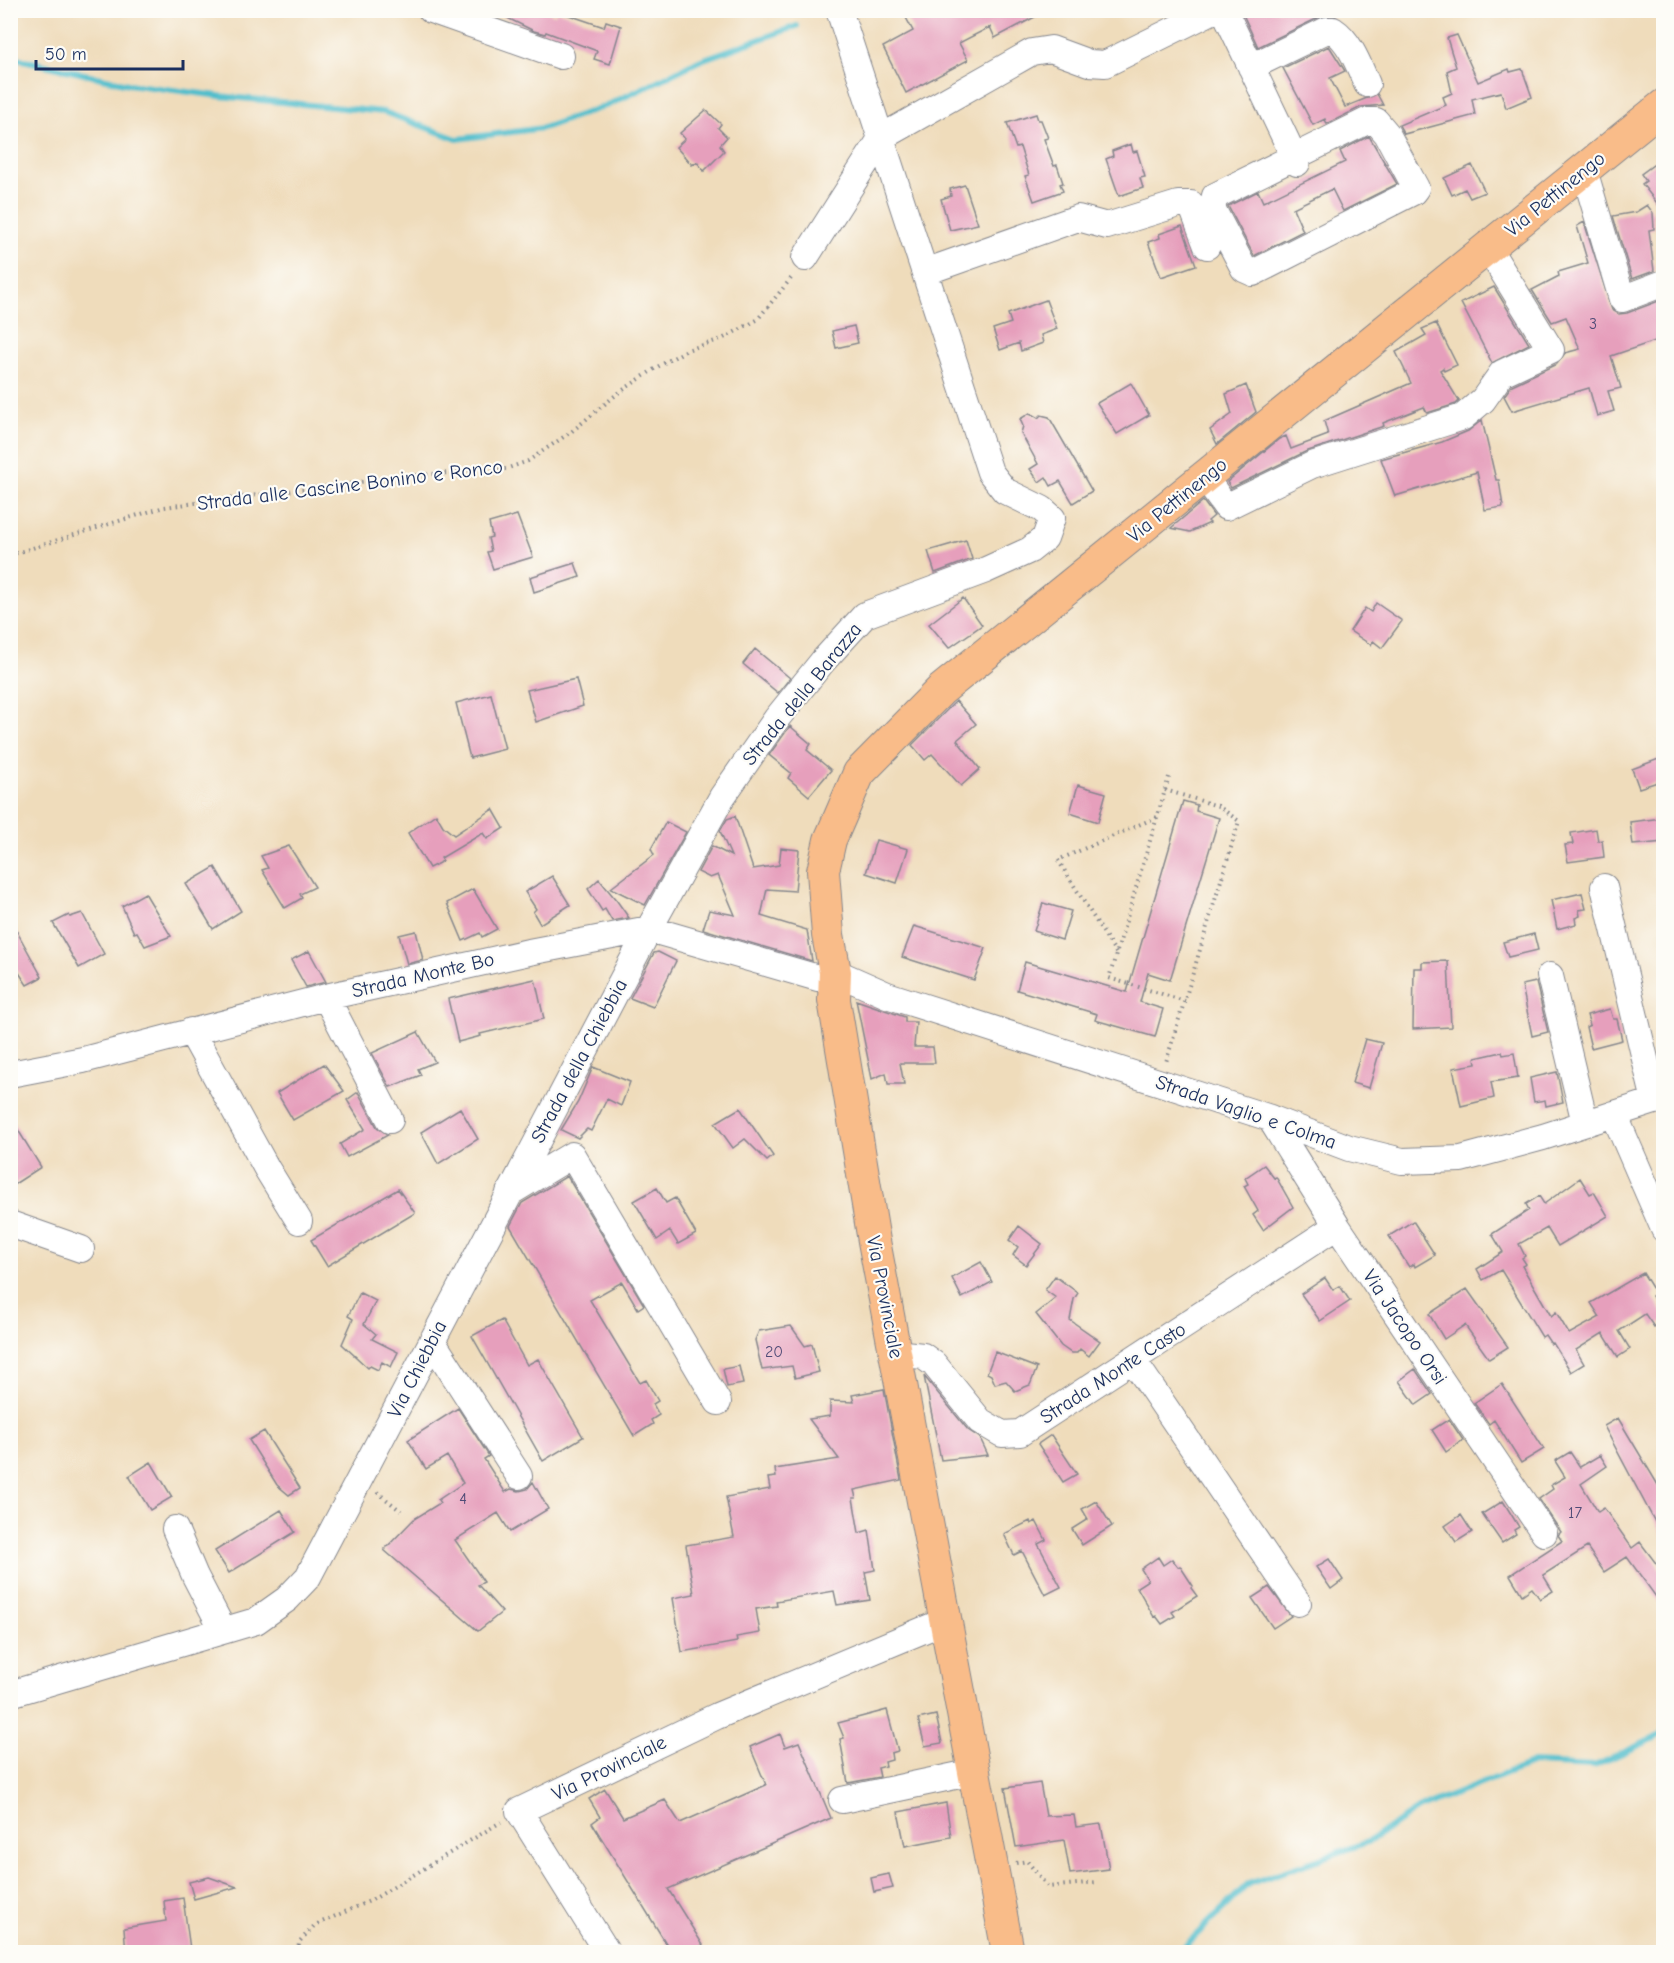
<svg xmlns="http://www.w3.org/2000/svg" width="1674" height="1963" font-family="'Comic Neue',sans-serif">
<style>
.lines{fill:none;stroke-linecap:round;stroke-linejoin:round}
.stream{stroke:#51becc;stroke-width:6}
.building{fill:#e69fbc}
.minor-casing{stroke:#85868c;stroke-width:28}
.major-casing{stroke:#85868c;stroke-width:34}
.path{stroke:#85868c;stroke-width:4;stroke-dasharray:1.5 4.5;stroke-linecap:butt}
.minor{stroke:#fff;stroke-width:26}
.major{stroke:#f9bc89;stroke-width:32}
.labels{text-anchor:middle;dominant-baseline:central;stroke-width:4.5;stroke-linejoin:round;paint-order:stroke}
.number-label{font-size:16px;fill:#4e4b76}
.street-label{font-size:20px;fill:#1b2f5e;stroke:#fdfcf7}
</style>
<rect width="100%" height="100%" fill="#fdfcf7"/>
<filter id="ink" filterUnits="userSpaceOnUse"><feTurbulence type="fractalNoise" baseFrequency=".0167" numOctaves="2"/><feDisplacementMap in="SourceGraphic" scale="12" xChannelSelector="R" yChannelSelector="G"/><feConvolveMatrix kernelMatrix="1 2 1 2 8 2 1 2 1" color-interpolation-filters="sRGB"/></filter>
<filter id="wash" filterUnits="userSpaceOnUse"><feTurbulence type="fractalNoise" baseFrequency=".008" numOctaves="4" result="noise"/><feDisplacementMap in="SourceGraphic" scale="24" xChannelSelector="R" yChannelSelector="G"/><feGaussianBlur stdDeviation="1.35" result="paint"/><feColorMatrix in="noise" values="0 0 0 0 0 0 0 0 0 0 0 0 0 0 0 0 0 1.4 0 .05"/><feComposite in="paint" operator="in"/></filter>
<g filter="url(#wash)">
<rect width="100%" height="100%" fill="#efdcbb"/>
<g class="lines">
<!-- stream -->
<path class="stream" d="M10,57L128,84L219,96L384,112L457,139L543,128L608,105L701,60L797,26
M1179,1952L1248,1884L1368,1842L1418,1809L1533,1763L1594,1766L1655,1738L1664,1731"/>
</g>
<g id="blocks">
<!-- building -->
<path class="building" d="M491,10H541L555,15L557,11L604,27L606,21L621,26L610,64L594,59L597,51L546,32L545,34L534,31Z
M902,10H1048L995,38L990,27L959,43L968,60L906,93L883,47L913,31Z
M1241,10H1345L1335,16L1320,17L1258,47Z
M1457,35L1478,82L1509,69L1510,72L1522,69L1532,97L1506,108L1501,92L1472,99L1475,115L1404,134L1399,125L1446,105L1443,97L1452,93L1447,71L1456,67L1447,38Z
M1329,46L1345,71L1330,78L1345,107L1377,94L1383,105L1361,107L1327,124L1325,119L1313,125L1283,68Z
M706,110L721,124L718,128L727,137L720,145L724,151L704,171L697,162L692,165L676,147L685,139L680,133Z
M1036,114L1038,120H1041L1048,138L1044,139L1054,166L1057,165L1063,183L1060,184L1063,191L1034,201L1025,176L1029,175L1020,147L1016,148L1007,123Z
M1369,136L1397,184L1343,211L1332,189L1293,208L1303,231L1254,256L1228,206L1258,191L1263,202L1345,162L1340,151Z
M1131,144L1133,152L1137,151L1145,177L1140,178L1143,188L1119,196L1106,159L1113,156L1112,151Z
M1664,157V212L1642,184L1646,181L1641,174Z
M1472,165L1485,192L1470,198L1465,189L1452,195L1444,178Z
M965,185L978,224L950,230L941,199L951,196L950,189Z
M1647,205L1653,213L1654,229L1649,230L1654,271L1632,279L1613,216L1636,212Z
M1584,222L1612,310L1619,314L1627,313L1664,299V338L1611,356L1621,388L1608,391L1614,411L1597,416L1589,388L1512,411L1504,396L1512,385L1557,364L1565,353L1580,349L1566,317L1552,322L1532,290L1559,276L1558,272L1588,263L1577,226Z
M1182,226L1196,265L1161,277L1148,242L1160,238L1159,234Z
M1494,287L1529,344L1492,363L1461,303Z
M1046,300L1057,329L1041,335L1043,343L1021,351L1019,343L1000,350L993,329L1011,323L1008,314Z
M1436,323L1457,365L1444,371L1443,368L1440,370L1459,401L1456,404L1427,413L1424,407L1383,423L1384,426L1305,452L1231,488L1227,482L1279,439L1286,436L1291,449L1328,435L1324,421L1411,383L1396,352L1426,335L1422,329Z
M854,326L858,343L836,348L832,331Z
M1131,383L1149,415L1117,434L1097,403Z
M1246,385L1256,412L1217,444L1210,430L1232,414L1226,394Z
M1030,413L1038,418L1041,415L1049,417L1092,491L1073,503L1060,481L1051,486L1046,477L1039,482L1030,469L1038,464L1021,433L1023,426L1020,419Z
M1482,420L1496,480H1499L1503,507L1485,510L1477,472L1395,496L1381,459L1442,442L1468,431Z
M1203,501L1214,516L1208,521L1210,523L1190,532L1171,528Z
M517,515L533,557L493,569L487,552L491,551L488,538L492,537L489,523Z
M966,540L972,559L935,573L928,551Z
M575,563L580,577L534,592L530,577Z
M963,598L982,625L949,648L929,624Z
M1376,603L1402,621L1382,648L1373,641L1371,645L1350,631L1365,608L1371,612Z
M755,649L790,678L778,693L743,664Z
M576,679L583,706L536,722L527,690Z
M491,694L505,749L470,758L456,703Z
M956,701L976,724L957,740L980,769L961,786L932,754L925,760L912,745Z
M790,726L811,744L807,750L831,770L809,796L788,778L791,773L769,755Z
M1664,757V780L1639,788L1632,769Z
M1078,785L1106,793L1098,822L1070,813Z
M1183,801L1197,805L1196,811L1219,818L1170,980L1148,973L1140,1002L1163,1009L1155,1037L1095,1020L1097,1014L1017,990L1025,962L1127,992Z
M493,809L504,828L487,839L483,833L441,858L443,861L429,868L408,833L436,814L443,826L454,835Z
M735,816L753,869L779,865L781,848L799,850L795,891L767,889L761,916L807,930L812,961L703,929L709,910L735,915L718,875L710,878L698,872L712,846L731,856L720,831L727,819Z
M1662,818L1664,842L1633,845L1630,822Z
M666,822L686,832L645,905L611,888L654,855L651,849Z
M1596,829L1598,841L1602,840L1604,857L1568,862L1565,845L1573,844L1571,833Z
M876,840L908,849L897,883L866,873Z
M289,846L315,887L300,894L302,898L285,908L262,870L268,868L261,856Z
M215,867L241,911L213,929L186,884Z
M552,876L570,905L540,924L533,912L536,909L525,892Z
M599,879L617,901L629,918L612,921L605,909L602,911L588,889Z
M473,889L497,929L482,937L480,933L463,941L447,903Z
M145,893L171,936L145,946L137,932L134,933L122,906Z
M1582,893L1586,909L1579,910L1580,916L1575,918L1576,924L1557,929L1551,900Z
M1043,903L1071,911L1062,940L1034,931Z
M82,913L104,954L79,968L53,923L69,915L70,917Z
M10,919L42,977L27,985L10,959Z
M914,926L986,948L974,980L902,957Z
M416,931L423,960L407,964L399,935Z
M1534,934L1538,950L1508,957L1503,942Z
M309,951L326,982L306,987L291,960Z
M658,952L676,961L653,1007L630,998L654,953Z
M1448,961L1451,1027L1413,1029L1414,968H1422V962Z
M535,979L544,1019L480,1034L481,1036L458,1042L448,999Z
M1536,982L1548,1032L1532,1036L1522,985Z
M856,1000L905,1017V1022H916L914,1047H933L935,1063H900L904,1084H888L886,1073L872,1079Z
M1610,1009L1613,1019H1617L1622,1040L1591,1048L1586,1027L1590,1025L1587,1015Z
M418,1032L435,1062L418,1069L421,1075L390,1087L372,1053Z
M1365,1039L1382,1043L1369,1088L1352,1083Z
M1502,1052L1503,1055L1514,1053L1518,1078L1491,1082L1494,1098L1461,1106L1453,1068L1476,1064L1475,1058Z
M324,1064L344,1091L293,1120L277,1093Z
M593,1067L630,1082L621,1106L607,1099L591,1131L587,1129L578,1138L561,1130L578,1102Z
M1557,1072L1563,1102L1546,1106L1545,1100L1534,1102L1530,1078Z
M358,1092L377,1127L388,1135L347,1157L340,1144L365,1129L347,1100Z
M460,1108L478,1139L438,1164L421,1132Z
M740,1108L773,1156L767,1161L745,1139L733,1148L715,1123Z
M10,1117L41,1167L10,1187Z
M1264,1165L1274,1178L1276,1177L1293,1207L1263,1230L1253,1215L1258,1211L1244,1186L1248,1184L1245,1178Z
M567,1176L644,1305L638,1309L622,1282L590,1300L640,1383L646,1380L658,1401L653,1404L659,1415L651,1420L653,1424L634,1436L510,1226L522,1203Z
M1580,1178L1590,1194L1594,1192L1608,1216L1558,1246L1547,1228L1519,1244L1525,1256L1522,1258L1526,1264L1522,1266L1551,1316L1556,1312L1569,1334L1600,1317L1591,1303L1643,1273L1656,1294L1652,1296L1664,1315V1321L1654,1327L1645,1314L1619,1331L1630,1349L1618,1357L1603,1333L1576,1350L1584,1364L1571,1372L1553,1343L1551,1344L1545,1335L1542,1337L1501,1270L1483,1280L1477,1269L1503,1252L1492,1234L1529,1210L1526,1204L1539,1196L1544,1204Z
M657,1188L666,1203L675,1198L696,1234L678,1244L670,1231L657,1240L634,1201Z
M398,1189L415,1213L327,1266L311,1240Z
M1413,1221L1435,1255L1415,1267L1414,1264L1409,1267L1389,1236Z
M1019,1226L1042,1244L1026,1265L1013,1255L1018,1247L1009,1240Z
M981,1262L992,1282L962,1298L952,1278Z
M1055,1276L1078,1293L1074,1299L1070,1320L1100,1341L1089,1356L1080,1349L1077,1353H1071L1061,1346L1036,1314L1056,1298L1045,1290Z
M1325,1278L1333,1290L1340,1286L1350,1301L1320,1321L1301,1294Z
M1467,1289L1508,1347L1489,1359L1465,1325L1444,1339L1429,1314Z
M360,1293L376,1301L364,1324L376,1334L372,1339L398,1352L391,1367L382,1362L378,1370L370,1366L368,1368L342,1344L353,1319L348,1316Z
M502,1320L527,1365L538,1359L583,1437L543,1461L472,1336Z
M791,1326L805,1346L812,1344L819,1372L795,1378L792,1366L762,1370L755,1340L759,1331Z
M995,1352L1037,1368L1030,1385L1015,1391L1006,1381L995,1384L991,1375L987,1373Z
M739,1366L743,1384L727,1387L723,1369Z
M1415,1369L1432,1394L1416,1405L1399,1381Z
M924,1376L968,1430L980,1438L988,1455L941,1460Z
M1502,1384L1544,1449L1521,1463L1494,1420L1489,1424L1474,1403Z
M884,1389L901,1480L854,1490L856,1498H853L859,1533L869,1530L875,1570L865,1572L870,1600L837,1605L834,1591L776,1601L777,1606L756,1609L760,1633L736,1637L737,1642L682,1652L673,1598L694,1594L686,1545L734,1537L726,1497L770,1489L768,1478L776,1477L775,1469L839,1459L809,1419L830,1416V1401L854,1402L852,1395Z
M458,1408L489,1456L484,1459L505,1492L511,1489L519,1491L527,1489L533,1482L548,1509L510,1532L498,1513L455,1540L484,1582L478,1585L502,1612L478,1631L384,1550L414,1519L440,1503L438,1500L463,1483L447,1456L426,1469L408,1440Z
M1618,1418L1664,1495V1539L1604,1426Z
M1449,1419L1463,1440L1446,1452L1432,1430Z
M264,1431L300,1488L289,1495L277,1485L249,1440Z
M1051,1435L1077,1474L1063,1482L1038,1444Z
M1570,1452L1580,1467L1600,1455L1607,1466L1581,1484L1598,1512L1604,1508L1632,1548L1640,1542L1664,1574V1608L1627,1557L1604,1572L1587,1547L1543,1575L1553,1591L1540,1599L1532,1588L1522,1595L1510,1575L1562,1541L1558,1535L1561,1532L1539,1499L1553,1489L1551,1485L1565,1477L1555,1461Z
M151,1462L172,1497L150,1510L129,1476Z
M1096,1501L1112,1526L1082,1545L1072,1529L1088,1519L1082,1509Z
M1503,1501L1519,1527L1514,1530L1516,1534L1502,1543L1482,1514Z
M281,1510L295,1532L229,1573L215,1551Z
M1461,1515L1472,1532L1456,1542L1445,1526Z
M1030,1521L1031,1524L1036,1521L1046,1540L1038,1544L1061,1587L1045,1595L1022,1551L1014,1555L1004,1534Z
M1158,1557L1163,1565L1172,1559L1178,1567L1180,1566L1193,1586L1191,1588L1197,1596L1172,1612L1175,1616L1162,1624L1156,1616L1154,1617L1137,1587L1148,1580L1141,1569Z
M1329,1559L1343,1580L1331,1589L1316,1567Z
M1269,1587L1291,1616L1273,1628L1252,1598Z
M887,1710L898,1751L891,1753L892,1760L885,1762L886,1766L878,1768L880,1777L848,1783L840,1739L844,1738L838,1723Z
M936,1715L942,1743L925,1746L918,1719Z
M780,1734L785,1747L799,1742L831,1818L668,1889L703,1945L690,1953H672L592,1823L600,1817L589,1799L605,1789L623,1818L665,1800L680,1823L766,1785L750,1747Z
M1040,1783L1046,1816L1074,1815L1076,1827L1101,1824L1109,1869L1070,1874L1064,1840L1016,1847L1005,1788Z
M946,1803L951,1837L905,1846L898,1812Z
M889,1874L893,1888L874,1892L871,1878Z
M209,1877L237,1887L194,1899L189,1882Z
M183,1898L190,1949L162,1953H126L124,1928L166,1921L164,1901Z"/>
</g>
</g>
<g filter="url(#ink)">
<use href="#blocks" fill-opacity="0" stroke="#85868c" stroke-width="1.5"/>
<g class="lines">
<defs>
<path id="minor" d="M431,10L561,56
M1224,10L1297,163
M1251,67L1327,30H1333C1350,41 1359,66 1367,84
M1367,121H1376L1387,134L1416,188L1413,192L1253,273L1244,269L1212,208L1215,196Z
M882,137L1032,52L1051,49L1089,63L1105,64L1214,10
M1584,170L1622,299L1664,283
M805,258L882,137
M925,272L1078,218L1107,226L1178,204H1191L1207,246
M1205,478L1226,507L1312,465L1463,417L1483,400L1502,373L1551,350L1488,248
M1604,887L1655,1101
M1550,976L1585,1123
M326,997L390,1120
M191,1031L267,1169L299,1221
M10,1074L83,1060L326,997L529,952L649,929L818,978L835,972L887,995L1270,1118L1349,1148L1402,1161L1461,1159L1543,1137L1664,1098
M1614,1114L1664,1229
M1270,1118L1337,1226L1544,1533
M509,1193L572,1155L718,1402
M10,1224L81,1249
M432,1341L519,1476
M895,1353L923,1356L934,1364L980,1421L1002,1434L1020,1433L1337,1226
M1133,1360L1298,1603
M175,1529L195,1576L223,1630
M10,1694L256,1621L287,1599L308,1577L649,929L722,797L777,718L823,661L865,615L986,570L1030,550L1045,538L1052,518L1042,509L1005,491L990,472L839,10
M842,1800L974,1772
M607,1952L519,1811L717,1716L945,1621"/>
<path id="major" d="M1008,1952L874,1241L834,1000L835,972L828,935L823,871L830,840L859,773L941,690L1664,105"/>
</defs>
<!-- minor casing -->
<use href="#minor" class="minor-casing"/>
<!-- major casing -->
<use href="#major" class="major-casing"/>
<!-- path -->
<path class="path" d="M10,555L164,507L407,476L506,469L528,461L571,432L617,394L659,366L687,350L722,339L757,320L793,276
M1169,777L1109,978L1185,1001
M1165,790L1218,806L1239,821L1166,1062
M1116,953L1058,860L1157,817
M377,1492L401,1511
M1016,1863L1027,1861L1048,1887L1097,1882
M105,1948L106,1952
M298,1952L299,1942L315,1925L372,1900L501,1822"/>
<!-- minor -->
<use href="#minor" class="minor"/>
<!-- major -->
<use href="#major" class="major"/>
</g>
</g>
<g class="labels">
<!-- number labels -->
<g class="number-label">
<text x="1593" y="324">3</text>
<text x="774" y="1352">20</text>
<text x="463" y="1499">4</text>
<text x="1575" y="1513">17</text>
</g>
<!-- street labels -->
<g class="street-label">
<text transform="translate(1555 194) rotate(-39)">Via Pettinengo</text>
<text transform="translate(350 485) rotate(-7)">Strada alle Cascine Bonino e Ronco</text>
<text transform="translate(1177 500) rotate(-39)">Via Pettinengo</text>
<text transform="translate(802 694) rotate(-51)">Strada della Barazza</text>
<text transform="translate(423 975) rotate(-13)">Strada Monte Bo</text>
<text transform="translate(579 1061) rotate(-62)">Strada della Chiebbia</text>
<text transform="translate(1246 1112) rotate(19)">Strada Vaglio e Colma</text>
<text transform="translate(885 1297) rotate(79)">Via Provinciale</text>
<text transform="translate(1405 1327) rotate(56)">Via Jacopo Orsi</text>
<text transform="translate(417 1369) rotate(-63)">Via Chiebbia</text>
<text transform="translate(1113 1373) rotate(-33)">Strada Monte Casto</text>
<text transform="translate(609 1768) rotate(-26)">Via Provinciale</text>
</g>
</g>
<!-- margin -->
<rect width="1674" height="1963" fill="none" stroke="#fdfcf7" stroke-width="36"/>
<!-- scale -->
<path d="M36 60v9h147v-9" fill="none" stroke="#1b2f5e" stroke-width="3"/>
<text x="45" y="60" font-size="18" fill="#1b2f5e" stroke="#fdfcf7" stroke-width="4.5" paint-order="stroke">50 m</text>
</svg>
